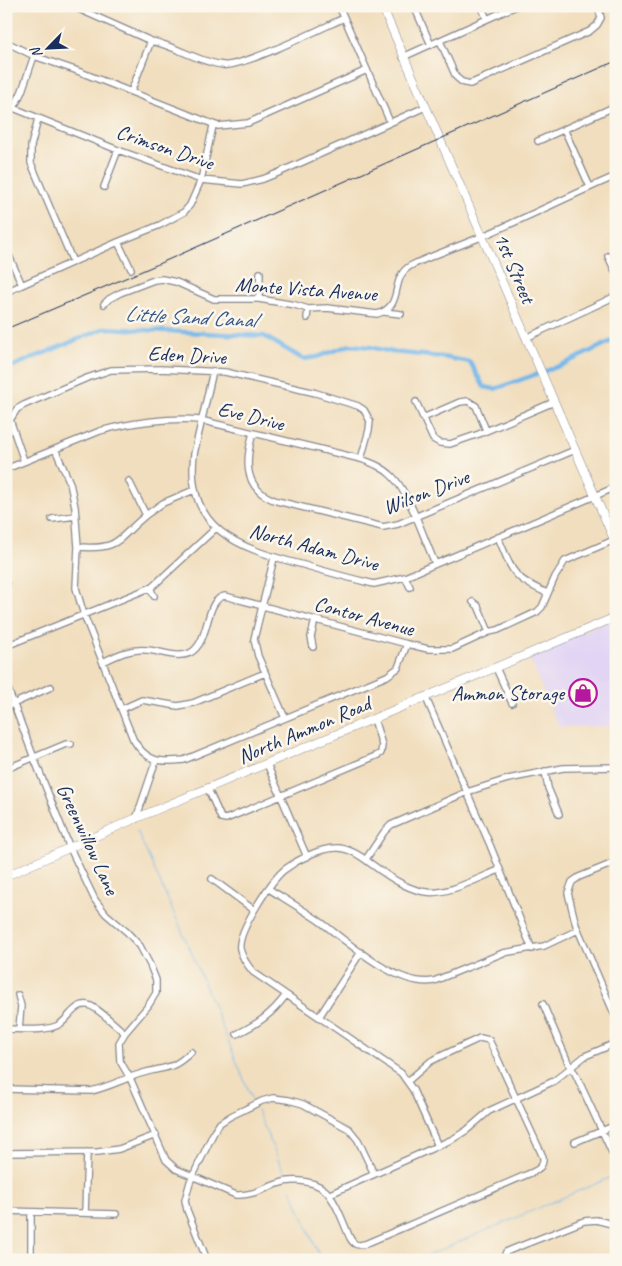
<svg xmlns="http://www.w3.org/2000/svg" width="622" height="1266" font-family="Caveat,sans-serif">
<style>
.built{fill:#e1d4f4}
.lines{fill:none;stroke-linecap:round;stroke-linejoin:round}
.stream{stroke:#74b8ea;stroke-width:1}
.canal{stroke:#74b8ea;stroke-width:4.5}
.minor-casing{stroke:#86868e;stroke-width:8}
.major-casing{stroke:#86868e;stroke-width:9}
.minor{stroke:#fff;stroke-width:5.5}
.major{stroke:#fff;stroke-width:8}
.rail{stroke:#1b2f5e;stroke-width:1}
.labels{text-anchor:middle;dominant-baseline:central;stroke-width:5;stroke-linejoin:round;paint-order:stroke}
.street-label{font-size:21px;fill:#1b2f5e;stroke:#fbf7ec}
.poi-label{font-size:21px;fill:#1b2f5e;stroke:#fbf7ec;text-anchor:end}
.water-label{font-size:22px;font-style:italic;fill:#365888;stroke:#fbf7ec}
</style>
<rect width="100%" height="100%" fill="#fbf7ec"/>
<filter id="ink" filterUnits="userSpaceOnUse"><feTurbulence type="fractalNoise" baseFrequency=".02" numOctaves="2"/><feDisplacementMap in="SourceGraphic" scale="10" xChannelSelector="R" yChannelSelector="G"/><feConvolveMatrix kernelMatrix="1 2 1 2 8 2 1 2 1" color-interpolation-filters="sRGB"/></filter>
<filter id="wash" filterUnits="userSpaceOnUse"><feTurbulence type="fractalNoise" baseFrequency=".0096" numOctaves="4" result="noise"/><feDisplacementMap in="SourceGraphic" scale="20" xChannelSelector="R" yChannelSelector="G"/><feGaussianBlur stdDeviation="1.12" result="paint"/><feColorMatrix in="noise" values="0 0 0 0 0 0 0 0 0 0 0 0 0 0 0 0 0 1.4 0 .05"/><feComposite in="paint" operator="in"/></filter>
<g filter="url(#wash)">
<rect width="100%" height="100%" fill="#f1debe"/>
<!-- built -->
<path class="built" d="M616,617V726L559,727L528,655Z"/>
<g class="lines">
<!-- stream -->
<path class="stream" d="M137,831L190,949L252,1099
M257,1110L285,1175
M291,1189L321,1260
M417,1260L616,1175"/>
<!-- canal -->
<path class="canal" d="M6,369L105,328L264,336L303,359L317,357L350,345L370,347L392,352L442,357L470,362L484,387L495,389L562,365L616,339"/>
</g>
</g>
<g filter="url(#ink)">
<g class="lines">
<defs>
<path id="minor" d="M72,6L151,41C176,46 198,62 223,65C242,68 322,28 344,18
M339,6L390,122
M414,6L431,45
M481,6L487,19
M440,41L456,77L462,82L470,84L590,31L597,25L601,18L598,6
M6,42L34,56L75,70L218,126L248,123L367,70
M403,57L516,6
M131,92L151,41
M6,105L118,150L201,180L242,184L263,179L278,173L425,107
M14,108L22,91L34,56
M38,119L31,146V163L73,262
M564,129L590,187
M538,141L616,106
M104,187L118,150
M118,242L131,269
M6,249L22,285
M608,256L616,273
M6,292L118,242L160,225L184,212L190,205L201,180L213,126
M259,299L260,273
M104,304L109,299L120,293L154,280L162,279L176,282L214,299H259L295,305L308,309L327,308L377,314C406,306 388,277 412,265C435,254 460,246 483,236C528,217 571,195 616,176
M384,312L401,314
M307,318L308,309
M526,338L616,296
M213,371L194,454C185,529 238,548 300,564C324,571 349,578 374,584L405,577L616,487
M416,402L433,439L440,443L450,444L479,434L554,402
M423,418L460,402L468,401L476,406L486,430
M253,433C245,461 243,490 277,501L383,527L398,524L575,450
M55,449L70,483L75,507L78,547L76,588L84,615L133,739C146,762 160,763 184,760L387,676L398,668L407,644
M24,461L10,420L17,409L24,405L87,378L111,370L160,369L225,372L316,393L358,406L364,410L370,421L369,430L361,459
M6,469L100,431C128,423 171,417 200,420L361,459C372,463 383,467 392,476C410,494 424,539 435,563
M146,515L163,503L194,490
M52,519L76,516
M498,537C513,572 511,577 547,593
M78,547C120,550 116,540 145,516L146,515L129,481
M274,558L254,639L258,656L285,718
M405,577L410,587
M6,585H7
M150,588L154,596
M473,602L478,606L489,632
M6,646L152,587L216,528
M313,647L311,637L315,620
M103,662C117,655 131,648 147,650C161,651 176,659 190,653C211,642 204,599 225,596L407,644L428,649H452L489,632L498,630L537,612L542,607L555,577L565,561L614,540
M496,668L512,703
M6,684L34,758L70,848L95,900L106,914L127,932L140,946L150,965L156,980V993L148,1006L125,1033L119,1043L120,1061L130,1078L166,1160L176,1169L236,1195C251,1196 263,1189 277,1184C293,1178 320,1180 330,1196C339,1208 344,1225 350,1238C354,1245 357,1246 365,1244L533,1172C540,1169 544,1165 543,1157L489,1040L480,1038L441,1056L431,1061L408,1081
M426,698L490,845L532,949
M6,707L51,687
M122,709L142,700L178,706L193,703L265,673
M267,764L307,857
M6,769L66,744H71
M545,771L548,788L559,814
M208,789L221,818L226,819L378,755L381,753L382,745L374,719
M136,819L156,760
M366,859L384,832L391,825L467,792L508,779L563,768L616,767
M616,862L579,877L572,882L568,893L576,925L616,1018
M212,879L254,910
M269,889C285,899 302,909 318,920C347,941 397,988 434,981L503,953L544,946L578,930
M18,995L21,1006L19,1029
M543,1004L570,1067L575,1073L616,1161
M319,1017L361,952
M6,1029C21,1029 48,1032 60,1024C69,1018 75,1003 88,1005C96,1006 117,1027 125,1033
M237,1034C259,1023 271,1015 286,995
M6,1089L91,1091C109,1087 125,1078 143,1073C167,1066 171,1071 191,1052
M575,1142L616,1125
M438,1146L413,1090L401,1073L253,972C248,966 242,957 240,949C237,932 271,881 284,870C297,860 319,848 336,848C348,847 361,856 370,863C428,906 437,896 499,870
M6,1153L98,1152L119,1149L156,1135
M330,1194L453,1139L467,1130L489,1111L554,1081L585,1056L616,1043
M6,1211L116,1214
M31,1212V1260
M85,1213L87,1152
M207,1260L187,1210L185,1200L190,1182L214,1132L220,1123L231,1116L262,1101L273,1098L289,1100L303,1104L349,1129L358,1140L374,1174
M503,1260L506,1252L513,1249L584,1221L596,1220L616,1225"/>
<path id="major" d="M382,6L616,544
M6,876L132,820L616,617"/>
</defs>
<!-- minor casing -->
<use href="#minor" class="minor-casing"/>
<!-- major casing -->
<use href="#major" class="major-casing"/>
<!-- minor -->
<use href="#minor" class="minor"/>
<!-- major -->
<use href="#major" class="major"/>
<!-- rail -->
<path class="rail" d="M6,329L163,262L616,61"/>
</g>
</g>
<!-- icons -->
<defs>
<symbol id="shop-ring" viewBox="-11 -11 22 22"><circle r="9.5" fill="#fbf7ec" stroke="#b5179e" stroke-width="1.5"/><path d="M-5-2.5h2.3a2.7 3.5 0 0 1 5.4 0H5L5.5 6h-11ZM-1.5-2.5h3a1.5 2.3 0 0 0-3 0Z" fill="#b5179e"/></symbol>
</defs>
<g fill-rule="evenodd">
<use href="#shop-ring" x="567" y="677" width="32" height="32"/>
</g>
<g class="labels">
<!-- street labels -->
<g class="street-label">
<text transform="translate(165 147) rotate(19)">Crimson Drive</text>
<text transform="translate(515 268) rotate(67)">1st Street</text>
<text transform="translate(306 289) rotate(4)">Monte Vista Avenue</text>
<text transform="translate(187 355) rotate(3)">Eden Drive</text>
<text transform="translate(251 416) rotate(14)">Eve Drive</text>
<text transform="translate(426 492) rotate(-21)">Wilson Drive</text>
<text transform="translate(314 547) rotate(15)">North Adam Drive</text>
<text transform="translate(364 616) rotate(15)">Contor Avenue</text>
<text transform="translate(304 730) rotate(-23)">North Ammon Road</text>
<text transform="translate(88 839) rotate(65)">Greenwillow Lane</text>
</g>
<!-- poi labels -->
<g class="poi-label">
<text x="564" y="693">Ammon Storage</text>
</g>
<!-- water labels -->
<g class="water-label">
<text transform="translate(190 317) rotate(3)">Little Sand Canal</text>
</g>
</g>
<!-- margin -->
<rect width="622" height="1266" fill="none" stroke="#fbf7ec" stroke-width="25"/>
<!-- north arrow -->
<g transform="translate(48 48) rotate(246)" stroke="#fbf7ec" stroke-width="4" paint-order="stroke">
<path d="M0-4L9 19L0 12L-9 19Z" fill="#1b2f5e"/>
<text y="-8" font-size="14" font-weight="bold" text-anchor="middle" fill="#1b2f5e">N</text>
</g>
</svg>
